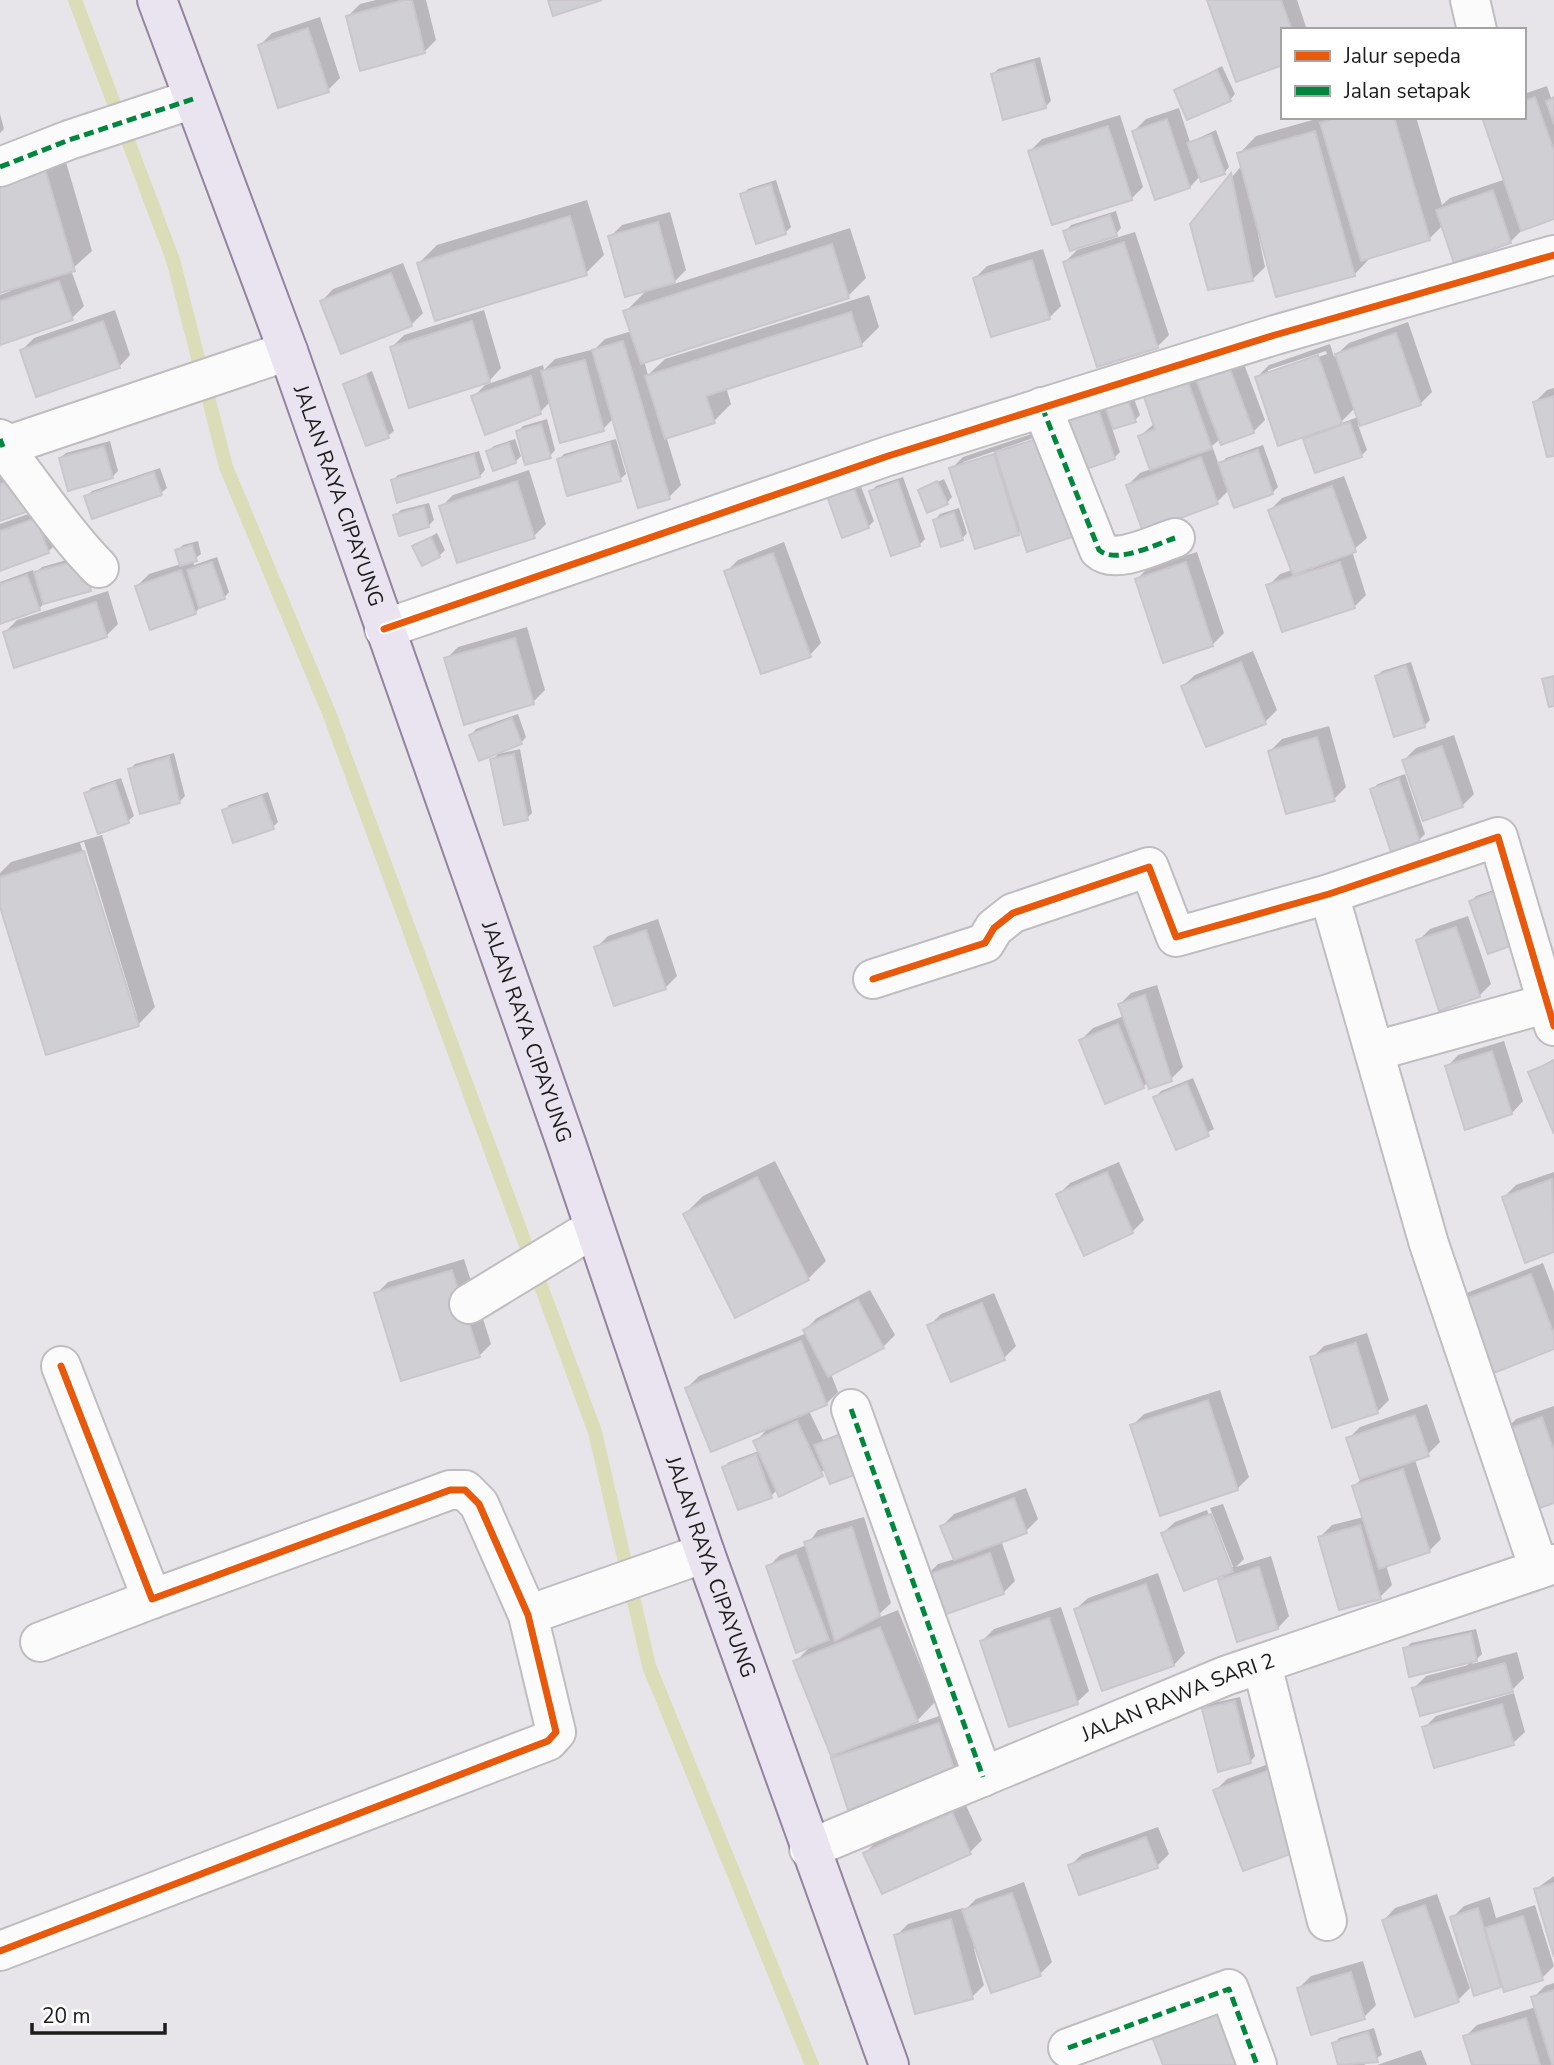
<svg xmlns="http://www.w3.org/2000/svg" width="1554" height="2065" font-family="'Nunito Sans',sans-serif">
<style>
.shadow{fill:#0003;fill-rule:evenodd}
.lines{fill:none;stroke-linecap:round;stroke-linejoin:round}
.stream{stroke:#dbddb9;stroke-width:14}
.building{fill:#d0cfd3;stroke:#c9c6cd;stroke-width:2}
.minor-casing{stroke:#bfbdc0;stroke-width:42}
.major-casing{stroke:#92839f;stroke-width:42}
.minor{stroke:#fcfbfc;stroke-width:38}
.major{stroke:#e9e4ef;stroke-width:38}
.quiet{stroke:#00873e;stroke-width:5;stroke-dasharray:10 5;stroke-linecap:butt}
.cycleway-casing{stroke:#fff;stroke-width:11}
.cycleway{stroke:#e8590c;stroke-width:7}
.labels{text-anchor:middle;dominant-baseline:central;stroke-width:5;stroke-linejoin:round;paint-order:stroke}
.street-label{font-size:21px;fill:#1c1c1c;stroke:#fff}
</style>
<rect width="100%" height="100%" fill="#e8e5ea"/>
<!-- shadow -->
<path class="shadow" d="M376,0H426L436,40L425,51L348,16L360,4Z
M1208,0H1297L1307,30H1283Z
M320,17L340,78L328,90L260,45L272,33Z
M1040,57L1051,101L1045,107L993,74L998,69Z
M1222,66L1235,94L1230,100L1176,90Z
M1547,86L1551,98L1554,96V218L1522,230L1510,242L1443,225L1429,239L1371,257L1354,275L1260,233L1258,234L1265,267L1253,279L1192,225L1242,165L1239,154L1256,136L1323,117H1416L1442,205L1450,198L1506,179L1524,117V94Z
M1179,108L1190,142L1216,130L1229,167L1224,173L1200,176L1190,187L1134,131L1146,119Z
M0,114L4,129L0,133Z
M1120,115L1143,187L1131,199L1030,151L1042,139Z
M61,145L92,251L71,270L84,306L72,318L0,343V295L11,291L10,288L0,291V164Z
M776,180L791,227L785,233L742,195L748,189Z
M587,200L604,255L586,273L419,263L437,245Z
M1116,211L1121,228L1116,234L1066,231L1071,225Z
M670,212L686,270L671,285L850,228L866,278L848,296L644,361L648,375L665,359L869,295L879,327L861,345L726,387L731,404L714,421L666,436L681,485L669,497L613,419L603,429L551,401L540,412L473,397L485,385L543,365L544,370L555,359L595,349L605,339L632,331L625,312L648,289L610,237L622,225Z
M1135,232L1169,335L1157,347L1065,262L1077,250Z
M1043,249L1061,306L1049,318L975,278L987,266Z
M403,263L423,313L411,325L322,301L333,289Z
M115,310L130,355L119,367L22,350L34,338Z
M484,310L501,368L490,380L410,405L392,347L404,335Z
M1408,322L1432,392L1420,404L1358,425L1367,450L1361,456L1305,439L1312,432L1257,377L1269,365L1330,344L1334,357L1349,343ZM1326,351L1327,354L1268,374V370ZM1355,408L1358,417L1339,424Z
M1241,356L1265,420L1254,431L1222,443L1220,439L1212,446L1219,465L1226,458L1263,445L1278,487L1272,493L1229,490L1217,502L1128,485L1140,473L1151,469L1140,436L1155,423L1143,388Z
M372,371L394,431L388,436L345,384Z
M1130,388L1140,415L1135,420L1112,428L1120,452L1114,458L1065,417Z
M1554,388V454L1535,402L1547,390Z
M547,419L555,450L550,456L518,431L523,426Z
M1049,428L1098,518L1022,530L1018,533L951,469L963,457ZM1045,434L1046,437L963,465V462Z
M515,439L521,456L515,462L488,451L494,446Z
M616,439L626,474L620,479L559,459L564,454Z
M110,441L118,471L112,477L60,458L66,453Z
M479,451L485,470L480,476L392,481L398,475Z
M30,467L0,519V477Z
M160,468L167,488L161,493L86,497L92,491Z
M529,470L546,524L534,536L441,507L453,495Z
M1344,476L1367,538L1352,551L1366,595L1354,607L1268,586L1280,574L1292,570L1270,510L1282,498Z
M903,477L925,539L919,545L871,492L876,486Z
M944,479L952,497L947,503L920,490Z
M859,481L874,521L868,527L829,496Z
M429,503L434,520L428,526L395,515L401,510Z
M48,507L60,540L48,552L0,570V524Z
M959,508L967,533L962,539L935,520L940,514Z
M437,533L445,550L439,556L414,546Z
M198,541L201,554L193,560L194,565L217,557L229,592L224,598L203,604L195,613L137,586L149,574L181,564L177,551L183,545Z
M784,542L821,643L810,655L726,572L738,560Z
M1197,552L1224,633L1212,645L1137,579L1149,567Z
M88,554L96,584L90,589L44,603L39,609L0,622V582L33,570L34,574L42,567Z
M108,591L118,624L106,636L5,632L17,620Z
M527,627L545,690L533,702L446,659L458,647Z
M1253,651L1277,710L1265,722L1183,686L1195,675Z
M1411,662L1430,720L1424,726L1377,676L1382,671Z
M518,714L526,737L521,743L471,735L476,729Z
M1329,726L1346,787L1334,799L1270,751L1282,739Z
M1454,735L1474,794L1462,806L1404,760L1416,748Z
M520,749L532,813L527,818L492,760L498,754Z
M174,753L185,796L180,801L141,812L130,769L135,764Z
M1405,774L1425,834L1419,840L1372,789L1378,784Z
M121,778L134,816L128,821L86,794L91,788Z
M268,792L278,822L273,827L224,811L229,805Z
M102,835L155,1007L138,1025L0,901V873L11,862ZM84,842L137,1016H134L80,843Z
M1505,886L1489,952L1471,901L1476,896Z
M1468,916L1491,984L1479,996L1418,941L1430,929Z
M658,919L677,976L665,988L596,948L608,936Z
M1157,985L1183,1067L1171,1079L1148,1082L1143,1087L1081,1040L1093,1028L1124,1016L1120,1004L1131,993Z
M1504,1041L1523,1101L1512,1113L1447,1067L1458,1055Z
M1554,1059V1129L1530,1072Z
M1193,1078L1214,1129L1177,1148L1155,1097L1161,1091Z
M775,1161L826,1261L808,1279L685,1214L703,1196Z
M1119,1162L1144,1220L1132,1232L1085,1253L1058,1195L1070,1183Z
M1554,1172V1251L1526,1260L1504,1197L1516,1185Z
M464,1259L491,1344L479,1356L376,1294L388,1282Z
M1543,1263L1554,1292V1347L1458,1304L1469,1292Z
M870,1290L895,1335L883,1347L831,1374L838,1392L826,1404L809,1411L823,1440L859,1426L826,1470L778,1489L771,1496L724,1467L729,1462L759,1451L755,1442L770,1426L687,1388L699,1376L807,1333L805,1330L817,1318Z
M994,1293L1016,1346L1004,1358L929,1326L941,1314Z
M1367,1333L1389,1400L1377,1412L1312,1358L1324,1346Z
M1220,1390L1249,1477L1237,1489L1132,1426L1144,1414Z
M1427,1404L1440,1442L1428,1454L1415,1460L1441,1539L1429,1551L1386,1565L1392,1585L1380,1597L1320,1537L1332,1525L1364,1517L1354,1487L1361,1479L1348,1439L1360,1427Z
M1554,1406V1501L1504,1431L1516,1419Z
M1026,1488L1038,1519L1026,1531L1001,1540L1015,1581L1003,1593L926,1576L938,1564L955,1559L942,1526L954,1514Z
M1223,1504L1244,1559L1236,1567L1271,1556L1289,1616L1278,1628L1220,1580L1228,1572L1163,1533L1175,1522L1207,1510L1229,1567H1233L1210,1508Z
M864,1517L891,1603L873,1620L898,1610L935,1702L913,1725L951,1712L967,1762L955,1774L833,1758L841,1750L795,1662L812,1645L768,1567L780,1555L807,1545L818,1530Z
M1158,1573L1185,1653L1174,1665L1103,1689L1076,1609L1088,1598Z
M1061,1607L1089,1691L1077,1702L982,1641L994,1629Z
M1476,1629L1482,1654L1472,1664L1517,1652L1524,1678L1512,1690L1414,1688L1426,1676L1468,1665L1467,1662L1405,1649L1411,1643Z
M1514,1693L1525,1732L1513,1743L1424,1728L1436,1716Z
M1240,1697L1255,1756L1250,1762L1204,1710L1209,1704Z
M1282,1759L1310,1837L1215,1791L1227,1779Z
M964,1801L982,1840L970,1852L865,1853L877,1841Z
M1158,1827L1169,1854L1157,1866H1070L1082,1854Z
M1554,1876V1950L1536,1889Z
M1024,1882L1052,1962L1040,1974L974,1949L984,1985L972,1997L896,1936L908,1924L963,1908L964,1911L976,1899Z
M1437,1894L1470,1988L1458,2000L1384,1920L1395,1908Z
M1490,1897L1496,1918L1535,1905L1554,1966L1542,1978L1503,1983L1500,1986L1452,1918L1464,1906Z
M1363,1961L1376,2005L1364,2017L1299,1988L1311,1976Z
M1554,1983V2065H1473L1465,2037L1477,2025L1536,2007L1533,1998L1545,1986Z
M1374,2028L1382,2055L1364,2065H1340L1334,2044L1339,2038Z
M1421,2050L1427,2065H1377Z"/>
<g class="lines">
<!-- stream -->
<path class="stream" d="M75,0L173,260L226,467L329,713L595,1432L649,1666L812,2065"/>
</g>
<!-- building -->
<path class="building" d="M404,0H412L425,53L360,71L346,16Z
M548,0H602L553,16Z
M1207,0H1281L1292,30H1283V65L1236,82Z
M308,28L329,92L278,108L258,45Z
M1034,62L1046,108L1003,120L991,74Z
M1217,70L1231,101L1187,120L1174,90Z
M1535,97L1554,151V219L1521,231L1482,117H1524V101Z
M1554,98V124L1546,101Z
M1338,117H1394L1430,240L1361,261L1320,123Z
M1167,119L1190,188L1155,200L1132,131Z
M1108,126L1132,200L1052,225L1028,151Z
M1315,131L1355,276L1276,297L1237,153Z
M1211,135L1225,174L1201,182L1187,143Z
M43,162L75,271L0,293V175Z
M1231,173L1253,281L1208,290L1190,224Z
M771,184L786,234L756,244L740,194Z
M1493,190L1511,243L1454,263L1436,210Z
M1110,215L1117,236L1070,251L1063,231Z
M570,216L587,275L435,321L417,263Z
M658,222L675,283L625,297L608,236Z
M1124,242L1158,348L1097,367L1063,262Z
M832,244L849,298L641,364L623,311Z
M1032,260L1050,319L991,337L973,278Z
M391,273L412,326L341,354L320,301Z
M59,281L73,320L0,345V301Z
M851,312L862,346L706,396L715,423L665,439L645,376Z
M103,321L120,368L36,397L20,350Z
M472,321L490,382L409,408L390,347Z
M1396,333L1421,405L1360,426L1335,354Z
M623,341L670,499L638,508L592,350Z
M1318,355L1342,424L1278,446L1255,377Z
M585,360L604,431L560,443L541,371Z
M1229,366L1254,433L1221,445L1196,379Z
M1185,373L1212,449L1150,470L1138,436L1155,429L1141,388Z
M366,375L389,438L366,446L343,384Z
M531,376L541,414L485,435L471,396Z
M1125,392L1136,422L1113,429L1103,400Z
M1554,396V456L1547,457L1533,402Z
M1097,405L1115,459L1081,471L1063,416Z
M1350,422L1362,457L1315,473L1303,439Z
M541,424L551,458L525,465L516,431Z
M1037,439L1056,497L1074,491L1087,532L1027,552L995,452Z
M509,443L516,463L493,471L486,451Z
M610,443L621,481L567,496L557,459Z
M104,446L113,478L68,491L59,458Z
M1258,450L1273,494L1234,508L1218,463Z
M994,454L1019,535L975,549L949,468Z
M474,455L480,477L397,503L391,480Z
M1201,457L1218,504L1143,532L1126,485Z
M154,472L162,495L92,519L84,496Z
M18,478L29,511L0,521V484Z
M517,481L535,538L457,563L439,506Z
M898,481L920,546L891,556L869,491Z
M937,481L948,504L927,513L918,490Z
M853,485L869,528L842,538L827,496Z
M1332,486L1356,552L1293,575L1268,510Z
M424,507L429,527L399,536L393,515Z
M954,512L963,540L941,547L933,520Z
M36,518L49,553L0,571V531Z
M431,537L440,557L422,566L412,546Z
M192,545L197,561L180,566L175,550Z
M773,553L811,657L761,674L724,571Z
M83,559L91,591L43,604L34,572Z
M212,562L225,599L199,608L187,570Z
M1186,562L1213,646L1163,663L1135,579Z
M1340,562L1355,608L1282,632L1266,585Z
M181,570L196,614L150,630L135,586Z
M27,575L40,610L0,624V584Z
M96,602L107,637L14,668L3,632Z
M515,638L534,704L464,725L444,658Z
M1241,662L1266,724L1206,747L1181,686Z
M1406,666L1425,727L1394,737L1375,676Z
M1554,676V706L1549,707L1542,679Z
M512,718L522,744L479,761L469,735Z
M1317,737L1335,801L1286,814L1268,751Z
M1442,746L1463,807L1423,821L1402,760Z
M514,754L528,820L504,825L490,759Z
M169,757L180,803L140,814L128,769Z
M1399,779L1420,842L1391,852L1370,789Z
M115,782L129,823L98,834L84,793Z
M262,796L274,829L233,843L222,810Z
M84,851L139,1026L46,1055L0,907V877Z
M1499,890L1519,943L1488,954L1469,901Z
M1456,927L1480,997L1439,1011L1416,940Z
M646,930L666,989L614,1006L594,947Z
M1145,995L1172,1081L1149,1089L1118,1004Z
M1118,1024L1144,1088L1105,1104L1079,1040Z
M1492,1051L1512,1114L1465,1130L1445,1066Z
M1554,1061V1134L1528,1072Z
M1187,1083L1209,1136L1176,1150L1153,1097Z
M1107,1172L1133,1233L1084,1256L1056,1194Z
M757,1177L809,1280L735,1318L683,1214Z
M1552,1179L1554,1252L1525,1263L1502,1197Z
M452,1270L480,1357L401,1381L374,1293Z
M1531,1274L1554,1334V1349L1484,1377L1455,1303Z
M858,1300L884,1348L828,1377L803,1330Z
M982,1303L1005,1360L951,1382L927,1325Z
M801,1341L827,1405L711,1452L685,1388Z
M1356,1343L1378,1413L1332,1428L1310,1357Z
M1208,1400L1238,1490L1160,1516L1130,1425Z
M1415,1415L1429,1456L1360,1479L1346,1438Z
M1542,1417L1554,1451V1503L1531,1511L1502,1431Z
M797,1421L823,1476L779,1497L753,1441Z
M854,1430L868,1470L830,1484L814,1445Z
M756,1454L772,1498L738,1510L722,1467Z
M1403,1469L1430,1552L1379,1569L1352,1486Z
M1014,1498L1027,1533L954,1560L940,1526Z
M1211,1514L1233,1572L1184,1591L1161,1533Z
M1360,1525L1381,1599L1339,1610L1318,1537Z
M852,1527L880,1616L835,1641L804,1542Z
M990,1553L1004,1594L938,1617L924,1576Z
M796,1555L829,1640L796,1653L766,1566Z
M1259,1567L1278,1629L1237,1642L1218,1580Z
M1146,1584L1174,1666L1102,1691L1074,1609Z
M1049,1618L1078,1704L1009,1727L980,1641Z
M880,1627L918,1722L831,1756L793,1661Z
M1471,1633L1477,1661L1409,1677L1403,1648Z
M1505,1663L1513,1692L1420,1716L1412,1688Z
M1235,1701L1251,1763L1218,1772L1202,1709Z
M1502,1704L1514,1745L1434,1768L1422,1727Z
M939,1723L956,1775L848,1810L831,1758Z
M1270,1770L1299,1851L1243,1871L1213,1790Z
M952,1812L971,1854L882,1894L863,1853Z
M1146,1837L1158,1868L1079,1895L1068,1865Z
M1554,1883V1957L1534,1889Z
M1012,1893L1041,1976L991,1993L962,1910Z
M1425,1905L1459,2002L1415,2017L1382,1920Z
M1478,1908L1501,1987L1474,1996L1450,1917Z
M1523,1916L1543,1980L1504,1992L1485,1928Z
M951,1919L973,1999L915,2014L894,1935Z
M1351,1972L1365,2019L1311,2035L1297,1988Z
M1554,1990V2065H1552L1531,1997Z
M1224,2001L1248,2065H1163L1149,2029Z
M1526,2018L1540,2065H1472L1463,2036Z
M1368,2032L1378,2062L1338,2065L1332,2043Z"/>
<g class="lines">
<defs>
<g id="minor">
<path d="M1470,0L1477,30"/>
<path d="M0,167L69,140L193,99"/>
<path d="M1042,407L1099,550C1116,565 1156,544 1175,538"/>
<path d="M0,439L3,447L288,351"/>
<path d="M0,448L3,447C35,487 63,531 99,568"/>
<path d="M384,629L888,456L1275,335L1554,255"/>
<path d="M1329,894L1429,1244L1539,1569"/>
<path d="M873,979L985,943L994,928L1013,913L1149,867L1176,937L1329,894L1498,837L1554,1026"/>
<path d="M1375,1051L1545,1004"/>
<path d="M469,1304L594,1228"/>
<path d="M851,1409L983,1777"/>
<path d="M528,1615L705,1553"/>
<path d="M40,1642L152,1599"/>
<path d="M1262,1665L1327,1921"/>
<path id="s1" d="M809,1849L1225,1676L1554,1564"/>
<path d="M0,1951L548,1741L556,1732L528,1615L479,1504L465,1490H450L152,1599L61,1366"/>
<path d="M1068,2048L1229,1989L1257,2065"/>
</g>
<g id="major">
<path id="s2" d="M157,0L288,351L566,1143L705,1553L889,2065"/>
</g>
</defs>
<!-- minor casing -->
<use href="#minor" class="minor-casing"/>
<!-- major casing -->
<use href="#major" class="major-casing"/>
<!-- minor -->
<use href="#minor" class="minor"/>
<!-- major -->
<use href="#major" class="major"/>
<!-- quiet -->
<path class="quiet" d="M0,167L69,140L193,99
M1042,407L1099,550C1116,565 1156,544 1175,538
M0,439L3,447
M851,1409L983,1777
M1068,2048L1229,1989L1257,2065"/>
<defs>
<path id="cycleway" d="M384,629L888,456L1275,335L1554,255
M873,979L985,943L994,928L1013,913L1149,867L1176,937L1329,894L1498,837L1554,1026
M0,1951L548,1741L556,1732L528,1615L479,1504L465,1490H450L152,1599L61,1366"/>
</defs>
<!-- cycleway casing -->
<use href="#cycleway" class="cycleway-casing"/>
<!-- cycleway -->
<use href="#cycleway" class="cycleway"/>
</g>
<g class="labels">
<!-- street labels -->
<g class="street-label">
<text stroke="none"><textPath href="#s2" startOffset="528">JALAN RAYA CIPAYUNG</textPath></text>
<text stroke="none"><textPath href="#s2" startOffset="1096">JALAN RAYA CIPAYUNG</textPath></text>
<text stroke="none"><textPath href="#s2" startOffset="1662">JALAN RAYA CIPAYUNG</textPath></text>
<text stroke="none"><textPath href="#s1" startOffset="399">JALAN RAWA SARI 2</textPath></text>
</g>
</g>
<!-- legend -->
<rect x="1281" y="28" width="245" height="91" fill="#ffffff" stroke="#a4a4a4" stroke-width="2"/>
<rect x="1295" y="51" width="35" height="10" fill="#e8590c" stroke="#a4a4a4" stroke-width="2"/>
<text x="1344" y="63" font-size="21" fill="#1c1c1c">Jalur sepeda</text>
<rect x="1295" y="86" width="35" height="10" fill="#00873e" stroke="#a4a4a4" stroke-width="2"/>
<text x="1344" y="98" font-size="21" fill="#1c1c1c">Jalan setapak</text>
<!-- scale -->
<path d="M32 2023v10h133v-10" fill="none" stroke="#1c1c1c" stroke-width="3.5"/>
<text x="42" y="2023" font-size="21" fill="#1c1c1c" stroke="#ffffff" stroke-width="5" paint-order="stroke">20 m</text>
</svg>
